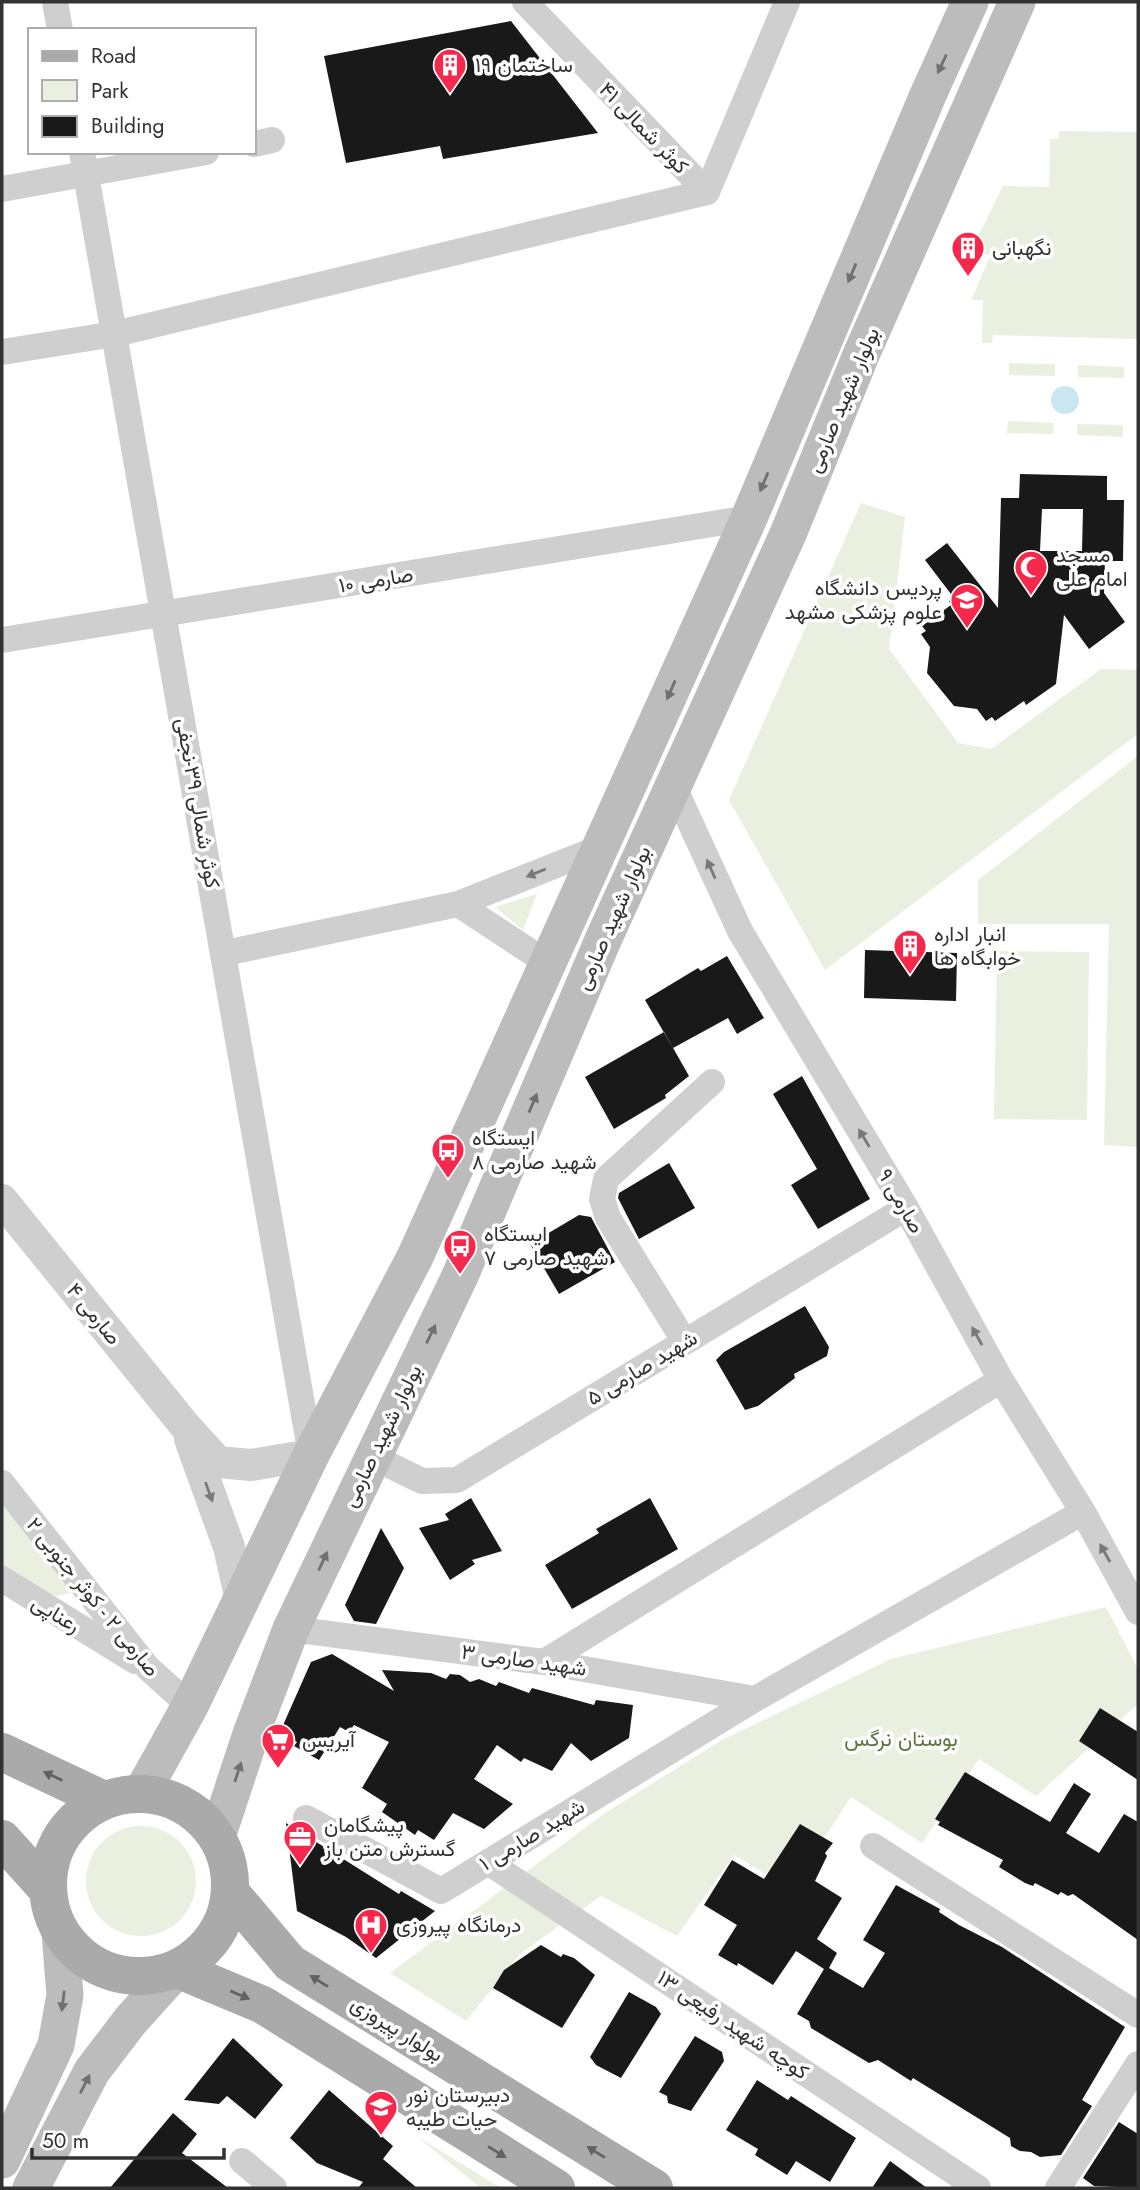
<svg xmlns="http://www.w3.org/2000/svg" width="1140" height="2190" font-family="Jost,Vazirmatn,sans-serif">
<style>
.green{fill:#eaf0e0}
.water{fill:#cbe6f1}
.building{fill:#191919;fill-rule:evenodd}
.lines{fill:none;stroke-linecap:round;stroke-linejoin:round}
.minor{stroke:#cfcfcf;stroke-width:26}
.tertiary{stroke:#cfcfcf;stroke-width:32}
.secondary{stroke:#bcbcbc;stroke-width:37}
.primary{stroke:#aaa;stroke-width:38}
.oneway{fill:#707070}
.oneway2{fill:#797979}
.oneway3{fill:#626262}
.labels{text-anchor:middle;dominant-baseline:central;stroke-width:7;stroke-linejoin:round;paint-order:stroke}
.poi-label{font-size:21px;fill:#323232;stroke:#fff;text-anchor:start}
.street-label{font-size:21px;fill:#323232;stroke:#fff}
.park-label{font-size:21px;fill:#5b743a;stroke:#fff}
</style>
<rect width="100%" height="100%" fill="#fff"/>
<!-- green -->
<path class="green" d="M1059,131L1138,132V339L993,335L992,343H982L983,300H971L991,255L970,253L1003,186L1049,187L1050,139H1059Z
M1009,363L1055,364V376L1009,375Z
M1078,365L1124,367V378L1078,377Z
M1008,421L1054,423L1053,434L1007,433Z
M1077,424L1123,425V437L1077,435Z
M861,503L905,517L889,649L958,743L991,749L1101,669L1138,670V734L825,970L729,800Z
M1138,756V1147L1104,1145L1109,924H978V880Z
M537,894L523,930L495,907Z
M997,951L1089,952L1087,1120L994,1119Z
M2,1498L77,1591L49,1598L2,1567Z
M1106,1607L1138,1669V1704L1036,1796L979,1759L922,1843L851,1797L791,1889L734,1855L677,1936L601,1896L520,1954L466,2021L390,1973L605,1813L722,1740L891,1659Z
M86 1881a55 55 0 1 1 110 0a55 55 0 1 1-110 0Z
M416,2136L501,2188H481Z"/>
<!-- water -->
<path class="water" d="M1051 400a14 14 0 1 1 28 0a14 14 0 1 1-28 0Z"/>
<!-- building -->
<path class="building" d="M511,21L598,133L443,159L440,146L346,163L324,56Z
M1020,474L1107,476V500H1124L1123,561H1105L1104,593L1125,622L1089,649L1064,615L1056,684L1026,705L1024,701L995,721L992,717L986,721L977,709L954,706L927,673L930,647L921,634L926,631L922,626L951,605L949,601L954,598L925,560L947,543L998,608L1001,498H1019ZM1042,509H1083L1082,551H1040Z
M865,950L957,953L956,1001L864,998Z
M727,956L764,1018L737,1034L728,1018L673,1048L645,1000L698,968L701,971Z
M664,1032L689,1076L665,1095L666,1098L614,1129L585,1077Z
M802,1076L870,1199L818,1229L791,1185L817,1169L773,1094Z
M669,1163L695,1208L639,1239L618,1198L619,1193Z
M579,1215L591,1217L615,1262L559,1294L530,1244Z
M805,1306L829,1347L827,1356L794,1374L795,1378L758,1406L745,1410L716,1360L724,1352Z
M471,1498L502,1551L472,1560L475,1564L450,1580L419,1528L449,1520L445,1514Z
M650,1498L678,1549L572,1609L545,1565L599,1533L596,1529Z
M381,1528L404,1568L376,1624L354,1621L345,1605Z
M332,1654L394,1691L382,1670L431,1673L446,1679L450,1674L460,1675L470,1682L479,1679L496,1686L499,1682L529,1693L532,1688L594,1705L596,1700L633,1705L629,1738L591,1761L571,1743L552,1771L524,1758L521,1762L497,1745L474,1779L513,1804L484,1829L453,1813L434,1840L418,1830L415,1835L382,1812L387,1804L362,1788L389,1742L354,1725L349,1732L340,1727L319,1760L294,1746L297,1742L280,1732L311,1662Z
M1100,1708L1138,1732V1780L1079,1741Z
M965,1772L1050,1822L1074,1783L1091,1794L1066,1833L1099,1853L1124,1814L1138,1822V1940L1073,1894L1068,1896L1061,1892L1058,1895L1035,1883L1033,1886L1025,1883L999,1867L1003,1860L938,1825L940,1822L935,1819Z
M286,1823L399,1894L401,1891L435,1911L376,1958L346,1937L297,1911Z
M800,1824L833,1843L825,1853L827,1856L815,1881L842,1898L817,1939L837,1953L829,1968L863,1988L885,1953L863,1940L896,1885L940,1909L939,1912L959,1925L1002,1947L1125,2027L1082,2100L1092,2106L1061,2155L1040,2157L1031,2152L1020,2151L1011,2146L1010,2138L913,2078L911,2081L878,2060L869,2063L811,2028L809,2021L797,2014L824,1969L796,1951L773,1985L738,1963L737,1966L718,1955L737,1925L704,1905L732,1860L764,1879Z
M541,1945L561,1957L563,1954L574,1958L595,1975L562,2028L493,1988L504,1970Z
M629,1992L656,2007L661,2014L621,2078L596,2065L590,2057Z
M695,2036L722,2052L724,2061L691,2111L668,2103L667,2096L659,2092Z
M233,2038L283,2085L255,2119L227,2096L219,2104L184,2100Z
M757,2080L788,2100L791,2096L856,2138L830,2182L796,2161L787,2175L755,2155L758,2149L726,2130Z
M329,2090L393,2146L383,2159L417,2188H358L363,2182L317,2163L290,2138Z
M173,2113L197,2134L182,2153L228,2188H110Z
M1119,2122L1138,2134V2188L1094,2186L1083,2178Z
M890,2161L927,2188H872Z"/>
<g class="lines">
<!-- minor -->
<path class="minor" d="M55,2L60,30
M525,2L707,192
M254,144L272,140
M82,152L311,1455
M2,189L206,152
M707,192L787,2
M2,352L115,334L707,192
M2,640L749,518
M673,785L740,931L906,1208L1001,1380L1083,1512L1138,1612
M458,904L546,962
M225,953L458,904L599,848
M685,1342L608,1218L602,1199L606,1179L712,1082
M371,1456L422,1481L457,1480L906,1208
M2,1483L148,1668L190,1706
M2,1579L135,1661
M291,1629L544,1662L755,1699
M544,1662L1001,1380
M306,1818L441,1891L755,1699L1083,1512
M873,1846L1138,2015
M488,1862L978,2188
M242,2161L274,2188
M1058,2188L1138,2064"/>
<!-- tertiary -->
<path class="tertiary" d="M2,1200L186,1427L218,1462L251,1465L311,1455
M190,1439L229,1547L241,1600"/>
<!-- secondary -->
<path class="secondary" d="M141,1794L190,1706L311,1455L415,1257L749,518L928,95L970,2
M217,1837L251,1734L291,1629L460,1276L603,940L788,534L861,355L1017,2
M2,2160L56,2045L65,1995L60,1933
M31,2188L92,2071L131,2020L177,1969"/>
<!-- primary -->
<path class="primary" d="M2,1752L104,1800
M48 1885a91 91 0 1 1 182 0a91 91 0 1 1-182 0Z
M2,1839L47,1889
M231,1893L290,1963L654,2188
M177,1969L263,2005L556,2188"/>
</g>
<!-- one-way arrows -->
<defs><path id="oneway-solid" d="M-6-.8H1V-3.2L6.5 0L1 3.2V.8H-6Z" transform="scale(1.75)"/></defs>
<g class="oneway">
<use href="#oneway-solid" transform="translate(942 64) rotate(115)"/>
<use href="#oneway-solid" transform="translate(852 273) rotate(113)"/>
<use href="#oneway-solid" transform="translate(764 482) rotate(113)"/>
<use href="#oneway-solid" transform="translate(671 690) rotate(114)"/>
<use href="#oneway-solid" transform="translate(533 1103) rotate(-67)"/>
<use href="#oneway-solid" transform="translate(431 1334) rotate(-64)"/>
<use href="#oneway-solid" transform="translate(323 1561) rotate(-65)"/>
<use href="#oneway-solid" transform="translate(238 1772) rotate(-72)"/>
<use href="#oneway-solid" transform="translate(63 2001) rotate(97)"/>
<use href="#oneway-solid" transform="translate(85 2084) rotate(-63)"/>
</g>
<g class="oneway2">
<use href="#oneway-solid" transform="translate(711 869) rotate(-114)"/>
<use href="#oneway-solid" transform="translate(536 873) rotate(158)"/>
<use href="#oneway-solid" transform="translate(864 1138) rotate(-121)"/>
<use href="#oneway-solid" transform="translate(977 1336) rotate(-119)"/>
<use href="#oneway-solid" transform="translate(209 1492) rotate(70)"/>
<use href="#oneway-solid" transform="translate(1105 1553) rotate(-119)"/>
</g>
<g class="oneway3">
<use href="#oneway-solid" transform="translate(53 1776) rotate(-155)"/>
<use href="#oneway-solid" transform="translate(319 1981) rotate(-148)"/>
<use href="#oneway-solid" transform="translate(240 1995) rotate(23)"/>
<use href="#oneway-solid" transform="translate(497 2152) rotate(32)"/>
<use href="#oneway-solid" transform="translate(596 2152) rotate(-148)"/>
</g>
<!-- icons -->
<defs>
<symbol id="building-pin" viewBox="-11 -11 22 30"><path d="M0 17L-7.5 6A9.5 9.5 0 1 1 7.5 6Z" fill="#f6284b" stroke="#fff"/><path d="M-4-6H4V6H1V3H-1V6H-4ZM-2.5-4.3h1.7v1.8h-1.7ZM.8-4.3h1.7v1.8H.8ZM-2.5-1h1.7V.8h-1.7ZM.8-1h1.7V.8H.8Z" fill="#fff"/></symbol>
<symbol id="mosque-pin" viewBox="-11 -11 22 30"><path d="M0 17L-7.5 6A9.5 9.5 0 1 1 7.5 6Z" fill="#f6284b" stroke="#fff"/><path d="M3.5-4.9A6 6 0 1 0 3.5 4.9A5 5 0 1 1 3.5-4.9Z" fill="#fff"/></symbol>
<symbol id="university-pin" viewBox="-11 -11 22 30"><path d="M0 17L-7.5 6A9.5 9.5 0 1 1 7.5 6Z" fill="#f6284b" stroke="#fff"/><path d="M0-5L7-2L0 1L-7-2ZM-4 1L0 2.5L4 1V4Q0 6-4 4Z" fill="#fff"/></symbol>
<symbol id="bus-pin" viewBox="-11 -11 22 30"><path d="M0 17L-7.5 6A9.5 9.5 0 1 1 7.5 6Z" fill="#f6284b" stroke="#fff"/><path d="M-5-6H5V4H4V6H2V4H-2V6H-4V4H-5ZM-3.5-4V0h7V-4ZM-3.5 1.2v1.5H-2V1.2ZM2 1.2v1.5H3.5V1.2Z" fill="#fff"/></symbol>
<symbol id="supermarket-pin" viewBox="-11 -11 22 30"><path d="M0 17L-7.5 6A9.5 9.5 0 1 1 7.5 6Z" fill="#f6284b" stroke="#fff"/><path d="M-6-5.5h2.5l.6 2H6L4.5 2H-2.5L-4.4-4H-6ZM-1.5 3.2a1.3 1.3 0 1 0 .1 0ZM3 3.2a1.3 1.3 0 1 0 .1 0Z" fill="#fff"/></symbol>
<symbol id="office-pin" viewBox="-11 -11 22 30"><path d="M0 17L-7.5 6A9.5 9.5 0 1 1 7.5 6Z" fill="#f6284b" stroke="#fff"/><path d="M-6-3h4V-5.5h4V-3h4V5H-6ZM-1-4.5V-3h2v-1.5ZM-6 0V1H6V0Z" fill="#fff"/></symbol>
<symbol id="hospital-pin" viewBox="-11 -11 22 30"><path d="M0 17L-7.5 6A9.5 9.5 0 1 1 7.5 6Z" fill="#f6284b" stroke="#fff"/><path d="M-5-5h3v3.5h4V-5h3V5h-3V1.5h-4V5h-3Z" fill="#fff"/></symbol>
<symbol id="school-pin" viewBox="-11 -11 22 30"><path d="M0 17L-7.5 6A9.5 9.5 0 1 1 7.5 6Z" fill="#f6284b" stroke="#fff"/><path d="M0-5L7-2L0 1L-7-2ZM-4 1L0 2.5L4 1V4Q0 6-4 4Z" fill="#fff"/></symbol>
</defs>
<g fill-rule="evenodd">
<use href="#building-pin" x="431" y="46" width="38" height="52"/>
<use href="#building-pin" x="949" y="229" width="38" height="52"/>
<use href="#mosque-pin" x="1012" y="548" width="38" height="52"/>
<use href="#university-pin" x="948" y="581" width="38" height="52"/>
<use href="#building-pin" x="891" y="927" width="38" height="52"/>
<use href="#bus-pin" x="429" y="1131" width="38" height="52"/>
<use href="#bus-pin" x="441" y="1227" width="38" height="52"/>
<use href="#supermarket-pin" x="259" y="1721" width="38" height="52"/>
<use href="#office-pin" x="281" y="1818" width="38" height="52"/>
<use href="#hospital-pin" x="352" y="1906" width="38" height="52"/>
<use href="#school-pin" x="362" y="2088" width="38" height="52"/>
</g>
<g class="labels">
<!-- poi labels -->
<g class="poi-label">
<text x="475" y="65">ساختمان ۱۹</text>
<text x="992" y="248">نگهبانی</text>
<text x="1056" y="555">مسجد<tspan x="1056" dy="24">امام علی</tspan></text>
<text x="942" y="588" text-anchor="end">پردیس دانشگاه<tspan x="942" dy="24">علوم پزشکی مشهد</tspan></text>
<text x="934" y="934">انبار اداره<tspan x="934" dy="24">خوابگاه ها</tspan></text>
<text x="472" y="1138">ایستگاه<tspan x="472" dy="24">شهید صارمی ۸</tspan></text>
<text x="484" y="1234">ایستگاه<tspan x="484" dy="24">شهید صارمی ۷</tspan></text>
<text x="302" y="1740">آیریس</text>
<text x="324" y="1825">پیشگامان<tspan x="324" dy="24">گسترش متن باز</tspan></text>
<text x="396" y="1925">درمانگاه پیروزی</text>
<text x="406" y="2095">دبیرستان نور<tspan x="406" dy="24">حیات طیبه</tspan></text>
</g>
<!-- street labels -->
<g class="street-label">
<text transform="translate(644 128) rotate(46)">کوثر شمالی ۴۱</text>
<text transform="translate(843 400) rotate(-67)">بولوار شهید صارمی</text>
<text transform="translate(376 580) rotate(-9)">صارمی ۱۰</text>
<text transform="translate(198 803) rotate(80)">کوثر شمالی ۳۹-نجفی</text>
<text transform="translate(613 918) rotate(-66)">بولوار شهید صارمی</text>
<text transform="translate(901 1201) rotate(60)">صارمی ۹</text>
<text transform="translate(94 1314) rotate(51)">صارمی ۴</text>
<text transform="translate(642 1368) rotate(-31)">شهید صارمی ۵</text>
<text transform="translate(382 1436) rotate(-64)">بولوار شهید صارمی</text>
<text transform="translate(93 1597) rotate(51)">صارمی ۲ - کوثر جنوبی ۲</text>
<text transform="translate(56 1614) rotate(31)">رعناپی</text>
<text transform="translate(524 1660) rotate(8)">شهید صارمی ۳</text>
<text transform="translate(532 1835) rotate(-31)">شهید صارمی ۱</text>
<text transform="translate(733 2025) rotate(34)">کوچه شهید رفیعی ۱۳</text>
<text transform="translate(397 2029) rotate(32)">بولوار پیروزی</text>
</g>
<!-- park labels -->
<g class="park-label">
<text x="901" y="1739">بوستان نرگس</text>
</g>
</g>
<!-- border -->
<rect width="1140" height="2190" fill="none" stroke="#323232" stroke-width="7"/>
<!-- legend -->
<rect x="28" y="28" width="228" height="126" fill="#ffffff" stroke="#adadad" stroke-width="2"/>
<rect x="42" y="51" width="35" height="10" fill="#aaaaaa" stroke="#adadad" stroke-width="2"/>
<text x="91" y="63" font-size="21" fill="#323232">Road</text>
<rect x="42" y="80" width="35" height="21" fill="#eaf0e0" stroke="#adadad" stroke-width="2"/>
<text x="91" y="98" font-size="21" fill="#323232">Park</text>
<rect x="42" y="116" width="35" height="21" fill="#191919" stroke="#adadad" stroke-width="2"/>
<text x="91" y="133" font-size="21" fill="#323232">Building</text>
<!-- scale -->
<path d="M32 2148v10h192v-10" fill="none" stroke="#323232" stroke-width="3.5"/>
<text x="42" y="2148" font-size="21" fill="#323232" stroke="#ffffff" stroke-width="5" paint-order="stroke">50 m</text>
</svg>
